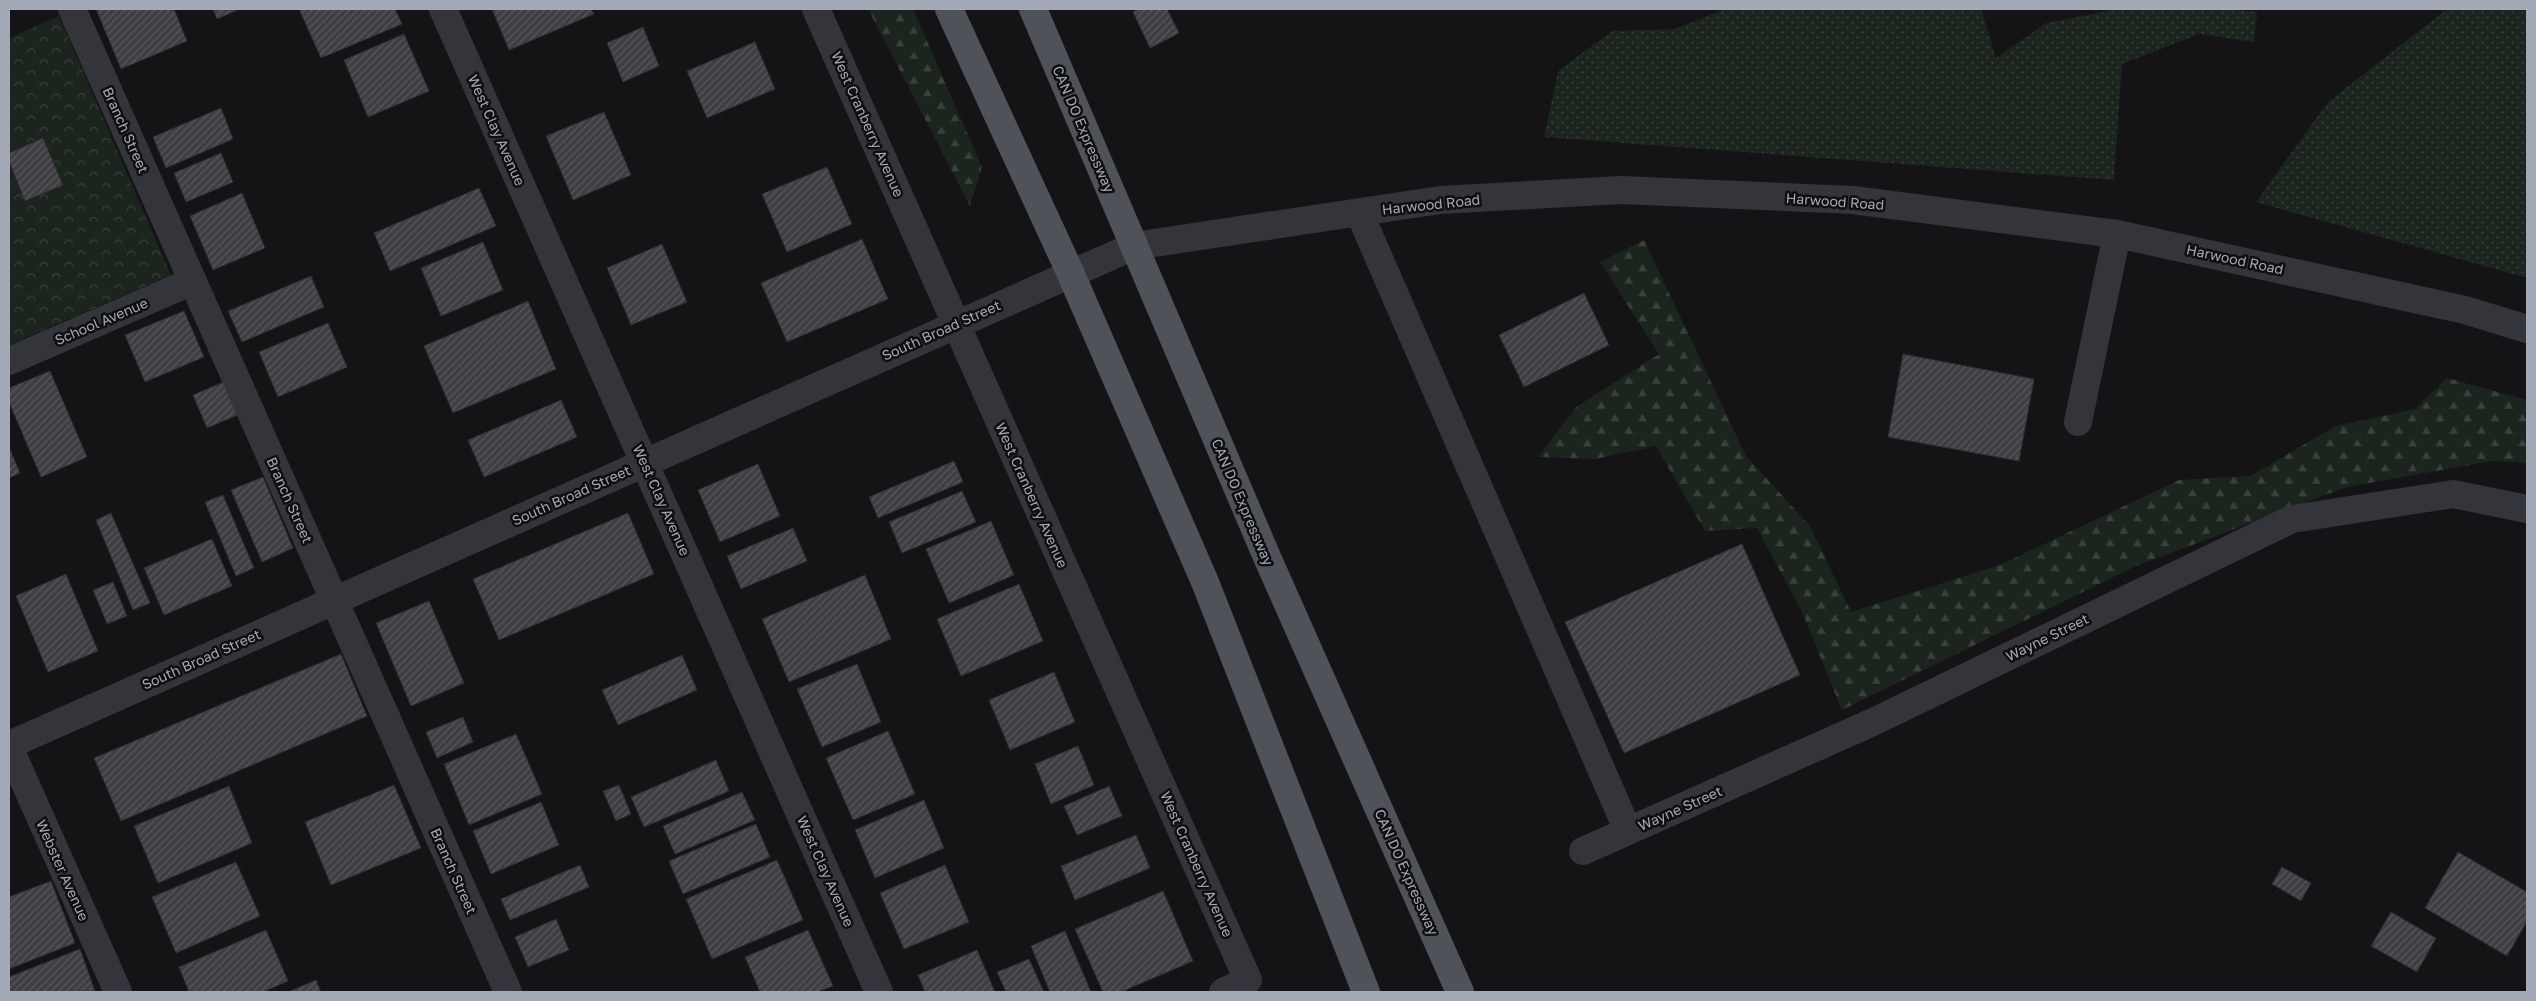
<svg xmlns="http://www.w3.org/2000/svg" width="2536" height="1001" font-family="'Golos Text',sans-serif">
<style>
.grass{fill:url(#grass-dots)}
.forest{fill:url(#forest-firs)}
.park{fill:url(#park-crowns)}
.building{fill:url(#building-hatch);stroke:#2e2d32}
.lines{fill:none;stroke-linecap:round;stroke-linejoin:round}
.minor{stroke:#34353b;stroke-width:28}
.major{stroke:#50525a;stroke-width:28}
.labels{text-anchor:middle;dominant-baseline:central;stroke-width:5;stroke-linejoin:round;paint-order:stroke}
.street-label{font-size:14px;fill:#a4a9b7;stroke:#0f0f10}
</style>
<defs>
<pattern id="grass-dots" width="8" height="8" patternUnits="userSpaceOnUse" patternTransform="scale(1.25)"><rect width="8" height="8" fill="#1b241d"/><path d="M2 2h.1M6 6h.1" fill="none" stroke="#39413c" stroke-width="1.8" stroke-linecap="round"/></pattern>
<pattern id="forest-firs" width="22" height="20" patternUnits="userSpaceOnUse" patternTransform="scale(1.25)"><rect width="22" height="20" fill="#1b241d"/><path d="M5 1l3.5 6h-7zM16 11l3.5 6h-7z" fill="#39413c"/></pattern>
<pattern id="park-crowns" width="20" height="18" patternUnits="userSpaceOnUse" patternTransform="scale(1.25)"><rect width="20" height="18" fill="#1b241d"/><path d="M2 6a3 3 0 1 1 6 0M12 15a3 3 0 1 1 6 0" fill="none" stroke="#39413c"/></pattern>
<pattern id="building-hatch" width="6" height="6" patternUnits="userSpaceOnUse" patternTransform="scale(1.25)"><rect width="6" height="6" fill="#3e3e43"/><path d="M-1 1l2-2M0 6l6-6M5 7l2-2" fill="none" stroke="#57575c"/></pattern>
</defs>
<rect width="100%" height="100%" fill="#141315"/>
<!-- grass -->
<path class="grass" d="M1725,9H1981L1996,58L2046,23L2118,9H2228L2257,12L2254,42L2199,34L2122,64L2114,180L1544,137L1558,71L1612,31L1675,29Z
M2447,9H2527V278L2256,202L2328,102Z"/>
<!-- forest -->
<path class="forest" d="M868,9H913L982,167L970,206Z
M1644,240L1746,456L1810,526L1851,612L2000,565L2179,480L2250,476L2336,426L2415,409L2447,378L2527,400V463L2492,461L2347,487L2136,566L1842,710L1802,612L1757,528L1705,531L1656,446L1595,459L1538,457L1576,407L1659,354L1600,262Z"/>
<!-- park -->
<path class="park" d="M59,16L171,275L9,345V38Z"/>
<!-- building -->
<path class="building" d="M96,9H174L187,41L121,69Z
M213,9H240L217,19Z
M299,9H395L402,24L321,58Z
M492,9H591L594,14L509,50Z
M1139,9H1167L1179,33L1150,48L1133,12Z
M643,27L659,66L623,82L607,43Z
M404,34L429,91L368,117L344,60Z
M755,42L775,89L707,118L687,71Z
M221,108L233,139L166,168L153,137Z
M604,112L631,175L573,200L546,136Z
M43,138L63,185L25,201L9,161V153Z
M221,153L233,182L186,202L174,173Z
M827,167L852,224L787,252L762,194Z
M479,188L496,226L390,271L374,233Z
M242,193L265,248L213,270L190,216Z
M862,239L888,299L787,342L761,283Z
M483,242L503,290L441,316L421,268Z
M662,244L687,302L631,325L607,268Z
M311,276L324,307L242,342L228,311Z
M1584,293L1609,345L1524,387L1499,335Z
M528,301L556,369L453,413L424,346Z
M184,311L204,357L145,382L125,335Z
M328,323L347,367L278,397L259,352Z
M1903,354L2034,379L2019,461L1888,437Z
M50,371L87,457L41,477L9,402V388Z
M226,381L240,414L207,428L193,395Z
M561,400L577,437L484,477L468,440Z
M9,447L20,473L9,478Z
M954,461L963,482L878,518L869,497Z
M758,464L780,516L720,542L698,490Z
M263,477L293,548L262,562L231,490Z
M962,491L976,522L902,553L889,522Z
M223,495L254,568L236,576L205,502Z
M111,513L150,603L133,610L96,520Z
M628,513L654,574L499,640L473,579Z
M991,521L1014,575L949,603L926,549Z
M793,528L807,561L741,589L727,556Z
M212,539L232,586L164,615L144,568Z
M1742,544L1800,675L1624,753L1565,622Z
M66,574L98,651L48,672L16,596Z
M865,575L891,639L789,682L762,619Z
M113,582L127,616L107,624L93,590Z
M1019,584L1043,641L961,676L937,619Z
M429,601L464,683L411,706L376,623Z
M341,654L367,716L121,821L94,758Z
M682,655L697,690L618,725L602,690Z
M857,664L881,722L822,747L797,689Z
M1054,672L1075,722L1010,750L989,700Z
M463,717L473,742L437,758L426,732Z
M888,731L915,794L853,820L826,758Z
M516,734L542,794L469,825L444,764Z
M1078,746L1094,785L1051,804L1035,764Z
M716,760L729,791L644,827L631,797Z
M394,785L421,848L331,885L305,822Z
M619,785L631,814L616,821L603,791Z
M229,786L252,843L158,883L134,826Z
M1109,786L1122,816L1077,835L1064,806Z
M742,792L755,820L675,854L663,826Z
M924,800L944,848L875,878L855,830Z
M541,802L559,845L491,874L473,831Z
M756,824L770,857L683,894L669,861Z
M1136,835L1150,868L1075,900L1061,866Z
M2458,852L2527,892V921L2507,956L2425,908Z
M777,860L803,920L712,959L686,899Z
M236,862L260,916L176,953L152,897Z
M580,865L589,887L510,920L501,899Z
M945,865L969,922L904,949L880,893Z
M2282,867L2311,883L2301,901L2272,884Z
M51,881L75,943L9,969V897Z
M1163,891L1193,961L1121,992H1103L1075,929Z
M2391,912L2436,938L2417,972L2371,946Z
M556,919L569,950L528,967L515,937Z
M266,930L288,981L263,992H189L179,967Z
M808,930L833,986L817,992H760L745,957Z
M1065,931L1091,992H1050L1031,946Z
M80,949L95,991L9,992V977Z
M977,950L995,992H925L918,975Z
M1029,959L1044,992H1006L997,972Z
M316,980L321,992H288Z"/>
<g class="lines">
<!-- minor -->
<path class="minor" d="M72,9L508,992
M443,9L879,992
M816,9L1248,980L1223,992
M1359,212L1628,831
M9,361L193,281
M2078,422L2117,234
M9,745L1134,246L1440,200L1621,190L1853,200L2117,234L2465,310L2527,329
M9,747L118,992
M1583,851L1873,722L2292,519L2453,494L2527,509"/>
<!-- major -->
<path class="major" d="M949,9L1070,272L1205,582L1366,992
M1033,9L1267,557L1460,992"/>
</g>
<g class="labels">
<!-- street labels -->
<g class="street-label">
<text transform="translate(868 124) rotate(66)">West Cranberry Avenue</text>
<text transform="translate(1084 129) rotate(67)">CAN DO Expressway</text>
<text transform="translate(126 130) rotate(66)">Branch Street</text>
<text transform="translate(497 130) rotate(66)">West Clay Avenue</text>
<text transform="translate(1835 201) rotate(4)">Harwood Road</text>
<text transform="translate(1431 204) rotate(-6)">Harwood Road</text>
<text transform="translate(2235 259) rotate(12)">Harwood Road</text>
<text transform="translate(101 321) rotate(-23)">School Avenue</text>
<text transform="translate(941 330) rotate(-24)">South Broad Street</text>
<text transform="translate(571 495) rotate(-24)">South Broad Street</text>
<text transform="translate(1032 495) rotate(66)">West Cranberry Avenue</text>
<text transform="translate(290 500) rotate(66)">Branch Street</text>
<text transform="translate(662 500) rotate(66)">West Clay Avenue</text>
<text transform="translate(1243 502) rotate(67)">CAN DO Expressway</text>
<text transform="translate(2047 637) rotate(-26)">Wayne Street</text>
<text transform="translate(201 659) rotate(-24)">South Broad Street</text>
<text transform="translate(1680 808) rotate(-24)">Wayne Street</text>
<text transform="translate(1197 864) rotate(66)">West Cranberry Avenue</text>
<text transform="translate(63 870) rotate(66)">Webster Avenue</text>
<text transform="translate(454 871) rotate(66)">Branch Street</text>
<text transform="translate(826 871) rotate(66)">West Clay Avenue</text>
<text transform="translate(1407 872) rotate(66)">CAN DO Expressway</text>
</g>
</g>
<!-- border -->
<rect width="2536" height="1001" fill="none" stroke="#a4a9b7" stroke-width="20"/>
</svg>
